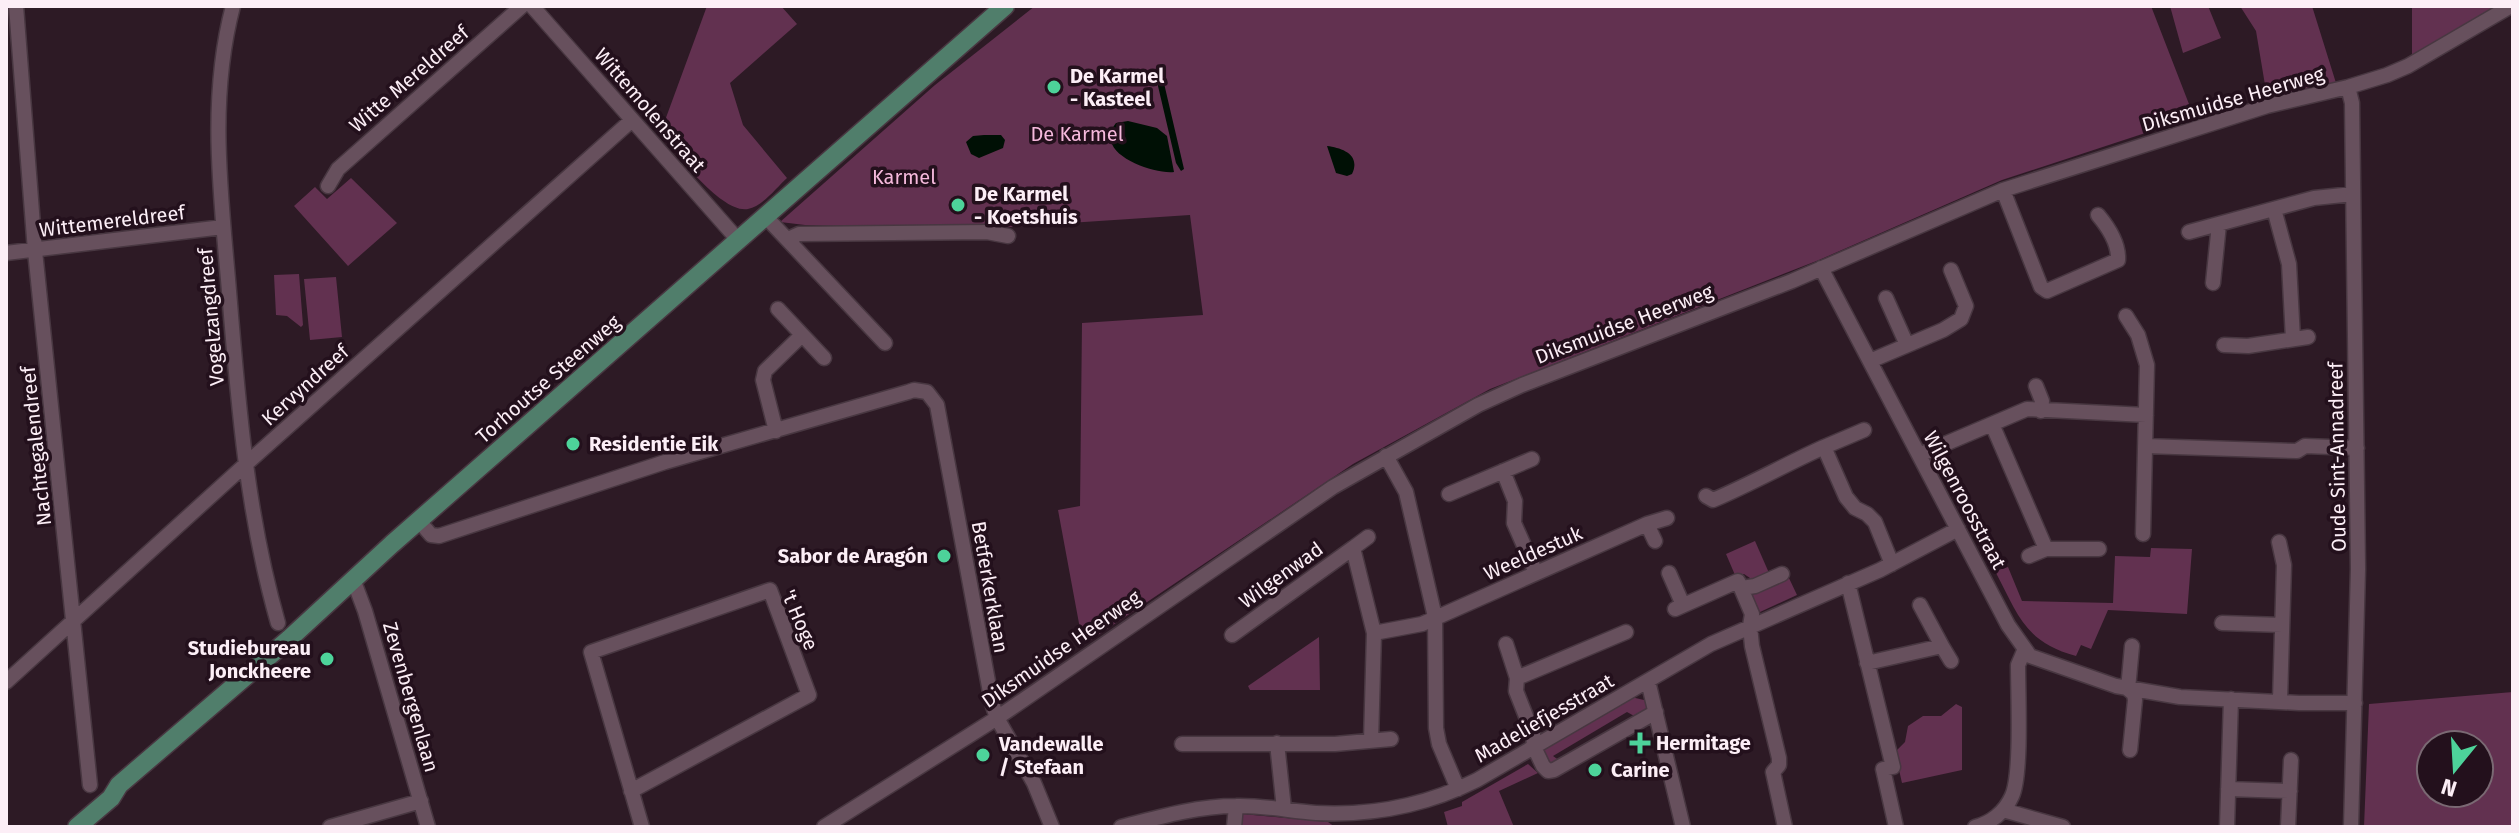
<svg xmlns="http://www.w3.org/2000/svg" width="2519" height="833" font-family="'Fira Sans',sans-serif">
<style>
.green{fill:#623150;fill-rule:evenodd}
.water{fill:#001005}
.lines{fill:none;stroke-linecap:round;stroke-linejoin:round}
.minor-casing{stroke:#483741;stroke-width:17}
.major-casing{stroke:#483741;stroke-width:21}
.minor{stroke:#67505d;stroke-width:14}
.major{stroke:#507e6b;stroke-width:18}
.poi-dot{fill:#4dd39a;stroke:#23101c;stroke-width:3}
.labels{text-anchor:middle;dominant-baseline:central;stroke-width:7;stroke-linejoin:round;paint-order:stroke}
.poi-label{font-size:20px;font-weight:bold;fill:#fceef6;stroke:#23101c;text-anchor:start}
.street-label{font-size:20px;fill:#fceef6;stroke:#23101c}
.park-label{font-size:20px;fill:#f5b9dc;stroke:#23101c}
</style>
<rect width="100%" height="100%" fill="#2d1a25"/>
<!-- green -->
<path class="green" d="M707,6H781L797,24L730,83L743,125L787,178C777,187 763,206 748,209C722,214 676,153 660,134Z
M1035,6H2151L2194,117L2002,180L1819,260L1490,389L1353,464L1083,645L1058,510L1080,506L1082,323L1203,315L1190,215L979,229L805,225L780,222L935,85Z
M2170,6H2208L2221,38L2183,53Z
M2240,6H2312L2336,83L2267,97L2256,31Z
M2412,6H2502L2412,55Z
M351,178L397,223L348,266L294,206L315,187L327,199Z
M299,274L303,325L301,327L287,316L276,315L274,275Z
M336,277L342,337L310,340L304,279Z
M1755,541L1769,573L1753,580L1744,574L1735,575L1726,554Z
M2151,548L2192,549L2187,614L2108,610L2091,649L2081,645L2076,656C2024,642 2018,614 1995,571L2008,567L2022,601L2113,603L2115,556L2150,557Z
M1788,576L1797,595L1760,612L1751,592Z
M1319,637L1320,690H1250L1248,686Z
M2513,692V827H2364L2369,704ZM2431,745H2479V793H2431Z
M1631,697L1644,700L1648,706L1646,710L1636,717L1627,712L1553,756L1560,761L1550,764L1542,751L1545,748Z
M1956,704L1962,707V770L1902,783L1895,752L1905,742L1908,726L1923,716H1941Z
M1528,764L1538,773L1499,791L1514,827H1448L1444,812L1462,806V802Z
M1242,814L1328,822L1335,827H1242L1240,816Z"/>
<!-- water -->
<path class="water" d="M1159,79H1163L1184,169L1181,171L1176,163L1158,86Z
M1128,121L1157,128L1167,136L1174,172C1156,174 1115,160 1111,141C1109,134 1112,128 1116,123Z
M984,135H1001L1005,140L1003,148L979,158L971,154L966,142L973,136Z
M1327,146C1343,148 1361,155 1352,174L1347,176L1336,173Z"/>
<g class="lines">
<defs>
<path id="minor" d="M16,6L35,251L90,785
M233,6C208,100 221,195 229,291C238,403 247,515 278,623
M532,6L739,241
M2348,87L2352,103L2358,569L2351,827
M328,186L338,169L522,6
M2003,190L2041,287L2047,291L2118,260C2119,244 2108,227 2098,215
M2274,209L2289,264L2293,339
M766,217L885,343
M2189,232L2314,198L2353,194
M788,239L799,234L987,232L1008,236
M6,253L223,227
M1821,268L2008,625L2030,656L2116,686L2180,697L2299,703H2355
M2213,283L2219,224
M1886,298L1907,345
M778,309L824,358
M2126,316L2138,335L2147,365L2143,534
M2224,345L2248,346L2308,337
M1870,361L1943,330L1961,319L1966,306L1951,270
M2036,386L2042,401L2041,411
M1992,424L2046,549H2099
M1864,430L1824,447L1846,497L1855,508L1867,514L1875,522L1892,564
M776,431L763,380L765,371L802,335
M2145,446L2297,451L2305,446L2357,448
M1919,455L2027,409L2146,415
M1386,456L1406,492L1435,617L1436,728L1439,744L1458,789
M1503,471L1515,501L1514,523L1536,573
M1449,494L1532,459
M1706,496L1713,500C1751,484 1786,464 1824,447
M419,521L431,535L439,536L665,462L908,392L914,390L927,392L937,405L992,703L997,718L1034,783L1052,827
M1647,524L1655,541
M1368,537L1353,548L1374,633L1371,741
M2279,542L2284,565L2280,700
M2029,556L2046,549
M1669,573L1683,605
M353,579L365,611L428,827
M1848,583L1893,767L1883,769L1896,827
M1742,588L1755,586L1782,574
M1920,605L1942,646
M1675,609L1738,581L1752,614L1750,626L1752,646L1779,758V765L1773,772L1785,827
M2222,623L2282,625
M1626,632L1517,678L1516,691L1533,734L1534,747L1543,766L1548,771L1554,770L1656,712
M1374,633L1422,624L1647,524L1667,518
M1232,635L1353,548
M1506,644L1517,678
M1867,663L1942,646L1951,661
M1648,681L1683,827
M6,682L246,464L632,120
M1277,743L1284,809
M1182,744H1335L1391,739
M2130,750L2135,700L2134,694L2128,689L2132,646
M2228,789L2290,791
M631,791L809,695L770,590L591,652L642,827
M2003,810L2063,827
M330,827L421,801
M824,827L997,718L1333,487L1478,405L1522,385L1792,281L2003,190L2267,106L2348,87L2387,75L2408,66L2511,6
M1121,827C1159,817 1197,806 1236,806C1263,805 1289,811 1316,813C1373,816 1427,805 1477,780L1711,644L1880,570L1958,529
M1234,827L1236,806
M1975,827C1991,823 2005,812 2012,796C2022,774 2018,693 2018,665L2024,651
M2227,827L2231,699
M2288,827L2291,760"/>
<path id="major" d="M77,827L111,798L119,785L289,639L392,544L1005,6"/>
</defs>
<!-- minor casing -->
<use href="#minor" class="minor-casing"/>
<!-- major casing -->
<use href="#major" class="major-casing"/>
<!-- minor -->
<use href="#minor" class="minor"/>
<!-- major -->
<use href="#major" class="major"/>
</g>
<!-- markers -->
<g class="poi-dot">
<circle cx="1054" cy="87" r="8"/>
<circle cx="958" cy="205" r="8"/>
<circle cx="573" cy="444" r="8"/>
<circle cx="944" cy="556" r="8"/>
<circle cx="327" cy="659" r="8"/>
<path d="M1636 731h8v8h8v8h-8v8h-8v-8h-8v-8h8z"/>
<circle cx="983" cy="755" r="8"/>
<circle cx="1595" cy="770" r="8"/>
</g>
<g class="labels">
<!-- poi labels -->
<g class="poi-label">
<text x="1070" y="76">De Karmel<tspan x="1070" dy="23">- Kasteel</tspan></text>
<text x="974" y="194">De Karmel<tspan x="974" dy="23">- Koetshuis</tspan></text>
<text x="589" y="444">Residentie Eik</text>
<text x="928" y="556" text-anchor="end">Sabor de Aragón</text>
<text x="311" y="648" text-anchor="end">Studiebureau<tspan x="311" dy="23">Jonckheere</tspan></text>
<text x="1656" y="743">Hermitage</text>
<text x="999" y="744">Vandewalle<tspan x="999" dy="23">/ Stefaan</tspan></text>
<text x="1611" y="770">Carine</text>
</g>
<!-- street labels -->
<g class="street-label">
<text transform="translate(409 79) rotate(-41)">Witte Mereldreef</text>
<text transform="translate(2233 99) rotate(-16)">Diksmuidse Heerweg</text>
<text transform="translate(650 110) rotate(49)">Wittemolenstraat</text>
<text transform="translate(112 221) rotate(-7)">Wittemereldreef</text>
<text transform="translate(211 317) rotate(-95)">Vogelzangdreef</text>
<text transform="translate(1624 324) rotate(-21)">Diksmuidse Heerweg</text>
<text transform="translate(548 379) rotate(-41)">Torhoutse Steenweg</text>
<text transform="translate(305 385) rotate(-42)">Kervyndreef</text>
<text transform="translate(36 446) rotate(-96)">Nachtegalendreef</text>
<text transform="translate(2337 457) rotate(-91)">Oude Sint-Annadreef</text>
<text transform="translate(1965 500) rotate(62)">Wilgenroosstraat</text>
<text transform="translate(1533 553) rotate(-24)">Weeldestuk</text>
<text transform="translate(1281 575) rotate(-36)">Wilgenwad</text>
<text transform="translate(990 587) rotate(80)">Betferkerklaan</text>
<text transform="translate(800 620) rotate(67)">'t Hoge</text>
<text transform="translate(1061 649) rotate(-35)">Diksmuidse Heerweg</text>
<text transform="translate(411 697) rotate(74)">Zevenbergenlaan</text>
<text transform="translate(1544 718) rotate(-30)">Madeliefjesstraat</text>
</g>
<!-- park labels -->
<g class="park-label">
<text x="1077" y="134">De Karmel</text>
<text x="904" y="177">Karmel</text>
</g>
</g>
<!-- border -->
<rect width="2519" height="833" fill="none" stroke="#fceef6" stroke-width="16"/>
<!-- north arrow -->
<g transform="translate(2455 769) rotate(198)"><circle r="38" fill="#23101c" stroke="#7a6973" stroke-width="2"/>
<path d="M0-6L14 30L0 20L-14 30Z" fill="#4dd39a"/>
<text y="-12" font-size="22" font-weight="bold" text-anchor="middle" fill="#fceef6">N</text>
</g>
</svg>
